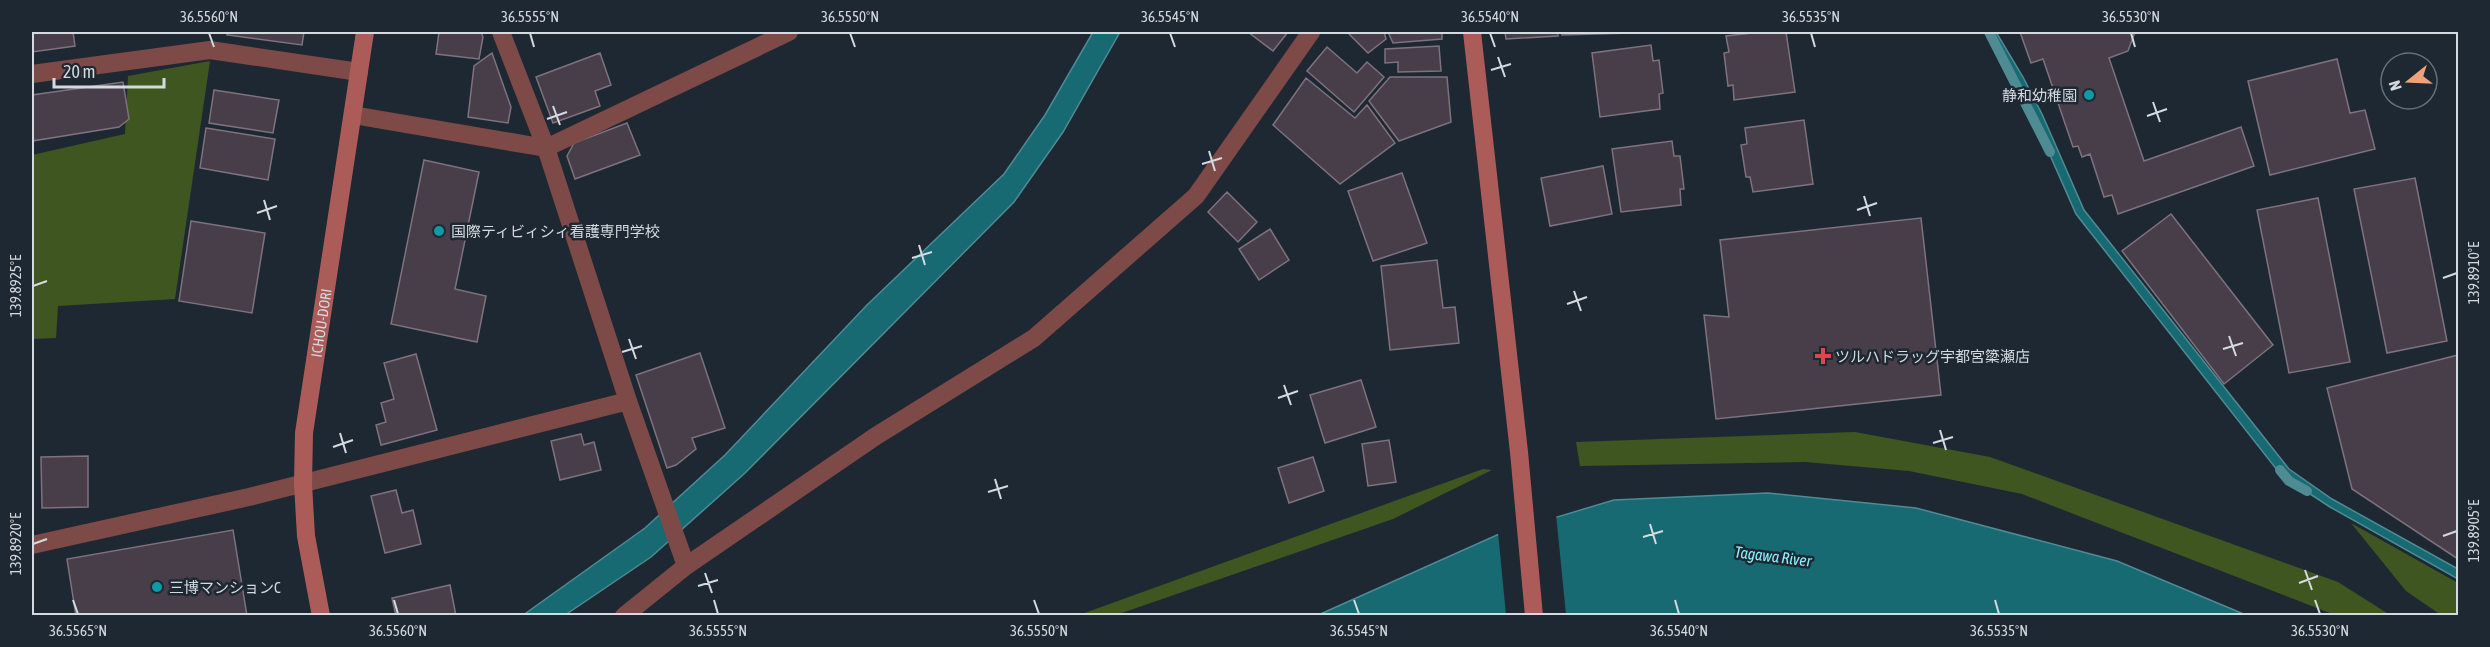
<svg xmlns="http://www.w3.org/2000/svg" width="2490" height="647" font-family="'Asap Condensed','Noto Sans JP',sans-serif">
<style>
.green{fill:#405621}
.water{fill:#176972;stroke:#4f8b93;stroke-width:1.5}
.pier{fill:#1e2832}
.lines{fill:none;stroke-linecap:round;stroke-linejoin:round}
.stream{stroke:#4f8b93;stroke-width:10}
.building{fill:#483e49;stroke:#7d727e;stroke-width:1.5}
.street{stroke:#7d4a47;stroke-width:18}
.secondary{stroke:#ac5c58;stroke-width:18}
.ticks{fill:none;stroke:#d3dae0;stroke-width:2}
.culture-dot{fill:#0f9aa8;stroke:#1e2832;stroke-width:2}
.health-dot{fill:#e0444e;stroke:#1e2832;stroke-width:2}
.labels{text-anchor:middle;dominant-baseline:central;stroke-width:5;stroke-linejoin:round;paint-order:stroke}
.poi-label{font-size:15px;fill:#d3dae0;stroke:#1e2832;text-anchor:start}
.street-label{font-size:15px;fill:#d3dae0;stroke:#1e2832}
.water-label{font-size:16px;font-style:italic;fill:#89f1ff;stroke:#1e2832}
.neatline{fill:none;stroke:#d3dae0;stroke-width:2}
.ticks-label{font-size:15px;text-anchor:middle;fill:#d3dae0}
</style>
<rect width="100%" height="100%" fill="#1e2832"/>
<!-- green -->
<path class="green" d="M210,61L175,299L58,306L56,338L32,339V155L125,134L128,76Z
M1855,432L1990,457L2338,582L2390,615H2335L2022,494L1909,471L1805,462L1580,466L1576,442Z
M1483,469L1492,470L1393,519L1116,615H1079Z
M2351,523L2458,583V615H2441L2406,591Z"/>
<!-- water -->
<path class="water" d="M1093,32H1120L1063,132L1014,202L745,473L651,557L565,615L522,616L645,528L725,455L867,305L1004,174L1045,115Z
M1985,32H1996L2023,77L2042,114L2084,210L2289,469L2332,499L2458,569V579L2330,507L2281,475L2076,214L2015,76Z
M1768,493L1916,508L2117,561L2246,615L1316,616L1497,535L1614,500Z"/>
<!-- pier -->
<path class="pier" d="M1556,514L1566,615H1506L1498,532Z"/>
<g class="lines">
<!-- stream -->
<path class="stream" d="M1989,32L2050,152
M2280,470L2289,481L2307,491"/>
</g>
<!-- building -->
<path class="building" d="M32,32H73L75,46L32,52Z
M228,32H304L302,45L227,35Z
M439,32H481L483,37L479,59L436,54Z
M1248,32H1288L1273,51Z
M1347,32H1384L1386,39L1368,53Z
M1388,32H1442V39L1393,43Z
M1505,32H1558V36L1506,39Z
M1562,32H1630V33L1562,35Z
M1761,32H1786L1795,92L1734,100L1733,85L1728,86L1724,53L1729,52L1726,36Z
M2020,32H2135L2128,51L2109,58L2144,161L2241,127L2254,166L2118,214L2112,195L2104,197L2090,154L2082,157L2078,146L2073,147L2043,59L2031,63Z
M1651,45L1653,61L1659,60L1663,93L1659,94L1660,109L1600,117L1592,53Z
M1439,46L1441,71L1398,72V62L1385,63V49Z
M1327,47L1357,73L1367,62L1384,77L1354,112L1307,71Z
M492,53L511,107L508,123L468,117L474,66Z
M600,53L611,85L595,91L600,106L553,123L536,77Z
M2337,59L2350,113L2365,110L2375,149L2270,175L2248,81Z
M1390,77H1447L1451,122L1399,141L1369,101Z
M1306,78L1355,118L1367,105L1395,143L1340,184L1273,125Z
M123,82L129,119L119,127L32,141V95Z
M214,90L279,100L273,133L209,123Z
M1804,120L1813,184L1753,192L1750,177H1746L1741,145L1747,144L1745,128Z
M627,123L640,155L575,179L567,156L574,143Z
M206,128L275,139L268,180L200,168Z
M1672,141L1674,156H1680L1684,189H1680L1681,205L1621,212L1612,149Z
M424,160L479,172L455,289L486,296L477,342L391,324Z
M1603,166L1612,214L1550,226L1541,178Z
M1402,173L1427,243L1373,261L1348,191Z
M2415,178L2447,341L2387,353L2354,189Z
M1227,192L1257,222L1238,242L1208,212Z
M2318,198L2350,362L2289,373L2257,210Z
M2171,214L2273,345L2224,384L2122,251Z
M1921,218L1941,395L1716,419L1704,315L1729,317L1720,240Z
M191,221L265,233L252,313L179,301Z
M1270,229L1289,260L1259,280L1239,249Z
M1437,260L1443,308L1455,307L1459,343L1390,350L1381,266Z
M700,353L725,428L692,438L696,449L676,465L667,468L636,375Z
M416,354L437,430L381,445L376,425L386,422L381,403L394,399L384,363Z
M2458,355V559L2352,489L2327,388Z
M1361,380L1376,427L1325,443L1310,395Z
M581,434L584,445L594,442L601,470L560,480L551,441Z
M1389,440L1396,482L1368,486L1362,444Z
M88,456V507L42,508L41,457Z
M1313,457L1324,491L1289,503L1278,468Z
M396,490L402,513L413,510L421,544L385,553L371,496Z
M233,530L247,616H76L67,559Z
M450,585L456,616H396L392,598Z"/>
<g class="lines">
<!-- street -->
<path class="street" d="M501,32L546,148L628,401L686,566
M32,74L210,50L359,72
M353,115L546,148L789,32
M32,545L249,497L628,401
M624,616L686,566L876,436L1034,338L1196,196L1311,32"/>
<!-- secondary -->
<g class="secondary">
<path d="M1472,32L1519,452L1534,616"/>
<path id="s1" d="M321,616L306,536L303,484L304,433L365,32"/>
</g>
</g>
<!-- ticks -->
<path class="ticks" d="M209,33L214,47M530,33L534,47M850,33L855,47M1170,33L1175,47M1490,33L1495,47M1811,33L1815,47M2131,33L2135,47M1498,57L1505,77M1491,70L1511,64M2153,102L2160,122M553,106L560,125M2147,116L2167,109M547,119L567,112M1209,151L1215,171M1202,164L1222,158M1864,196L1870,216M264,200L270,220M1857,210L1877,203M257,213L277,206M919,245L925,265M912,258L932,252M2443,278L2457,273M33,286L47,281M1574,291L1581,311M1567,304L1587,297M2229,336L2236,356M629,339L636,359M2223,349L2243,343M622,352L642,346M1284,385L1291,405M1278,398L1298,391M1940,430L1946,450M340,433L346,453M1933,443L1953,437M333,447L353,440M995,479L1001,499M988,492L1008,486M1650,524L1656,544M2443,536L2457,531M1643,537L1663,531M33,544L47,539M2305,570L2312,590M705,573L712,593M2299,583L2318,576M698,586L718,580M73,600L78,614M394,600L398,614M714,600L718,614M1034,600L1039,614M1354,600L1359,614M1675,600L1679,614M1995,600L1999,614M2315,600L2320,614"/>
<!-- markers -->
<g class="culture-dot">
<circle cx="2089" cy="95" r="6"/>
<circle cx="439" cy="231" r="6"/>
<circle cx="157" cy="587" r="6"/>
</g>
<path class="health-dot" d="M1820 347h6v6h6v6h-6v6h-6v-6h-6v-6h6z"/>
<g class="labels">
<!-- poi labels -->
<g class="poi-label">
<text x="2077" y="95" text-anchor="end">静和幼稚園</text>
<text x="451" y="231">国際ティビィシィ看護専門学校</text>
<text x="1835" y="356">ツルハドラッグ宇都宮簗瀬店</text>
<text x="169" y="587">三博マンションC</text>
</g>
<!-- street labels -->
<g class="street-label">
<text stroke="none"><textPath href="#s1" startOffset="296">ICHOU-DORI</textPath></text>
</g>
<!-- water labels -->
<g class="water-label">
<text transform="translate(1773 556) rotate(7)">Tagawa River</text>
</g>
</g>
<!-- border -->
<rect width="2490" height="647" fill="none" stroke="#1e2832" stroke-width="66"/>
<!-- north arrow -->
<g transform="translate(2409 81) rotate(252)"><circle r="28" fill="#1e2832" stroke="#666f78" stroke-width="1.5"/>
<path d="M0-4.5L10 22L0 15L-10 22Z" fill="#efa378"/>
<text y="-9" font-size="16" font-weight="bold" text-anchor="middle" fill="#d3dae0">N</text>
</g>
<!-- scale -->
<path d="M54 78v9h110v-9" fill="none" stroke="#d3dae0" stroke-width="3"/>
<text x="63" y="78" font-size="18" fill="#d3dae0" stroke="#1e2832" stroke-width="4.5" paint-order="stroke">20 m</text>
<rect x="33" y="33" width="2424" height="581" class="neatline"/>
<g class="ticks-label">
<text x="209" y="22">36.5560°N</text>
<text x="530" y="22">36.5555°N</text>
<text x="850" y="22">36.5550°N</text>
<text x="1170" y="22">36.5545°N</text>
<text x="1490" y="22">36.5540°N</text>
<text x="1811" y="22">36.5535°N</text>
<text x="2131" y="22">36.5530°N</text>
<text transform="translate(2474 273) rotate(-90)" y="5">139.8910°E</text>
<text transform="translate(16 286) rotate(-90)" y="5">139.8925°E</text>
<text transform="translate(2474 531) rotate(-90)" y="5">139.8905°E</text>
<text transform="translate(16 544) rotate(-90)" y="5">139.8920°E</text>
<text x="78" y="636">36.5565°N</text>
<text x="398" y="636">36.5560°N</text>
<text x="718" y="636">36.5555°N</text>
<text x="1039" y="636">36.5550°N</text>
<text x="1359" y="636">36.5545°N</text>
<text x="1679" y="636">36.5540°N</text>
<text x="1999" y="636">36.5535°N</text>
<text x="2320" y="636">36.5530°N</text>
</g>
</svg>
